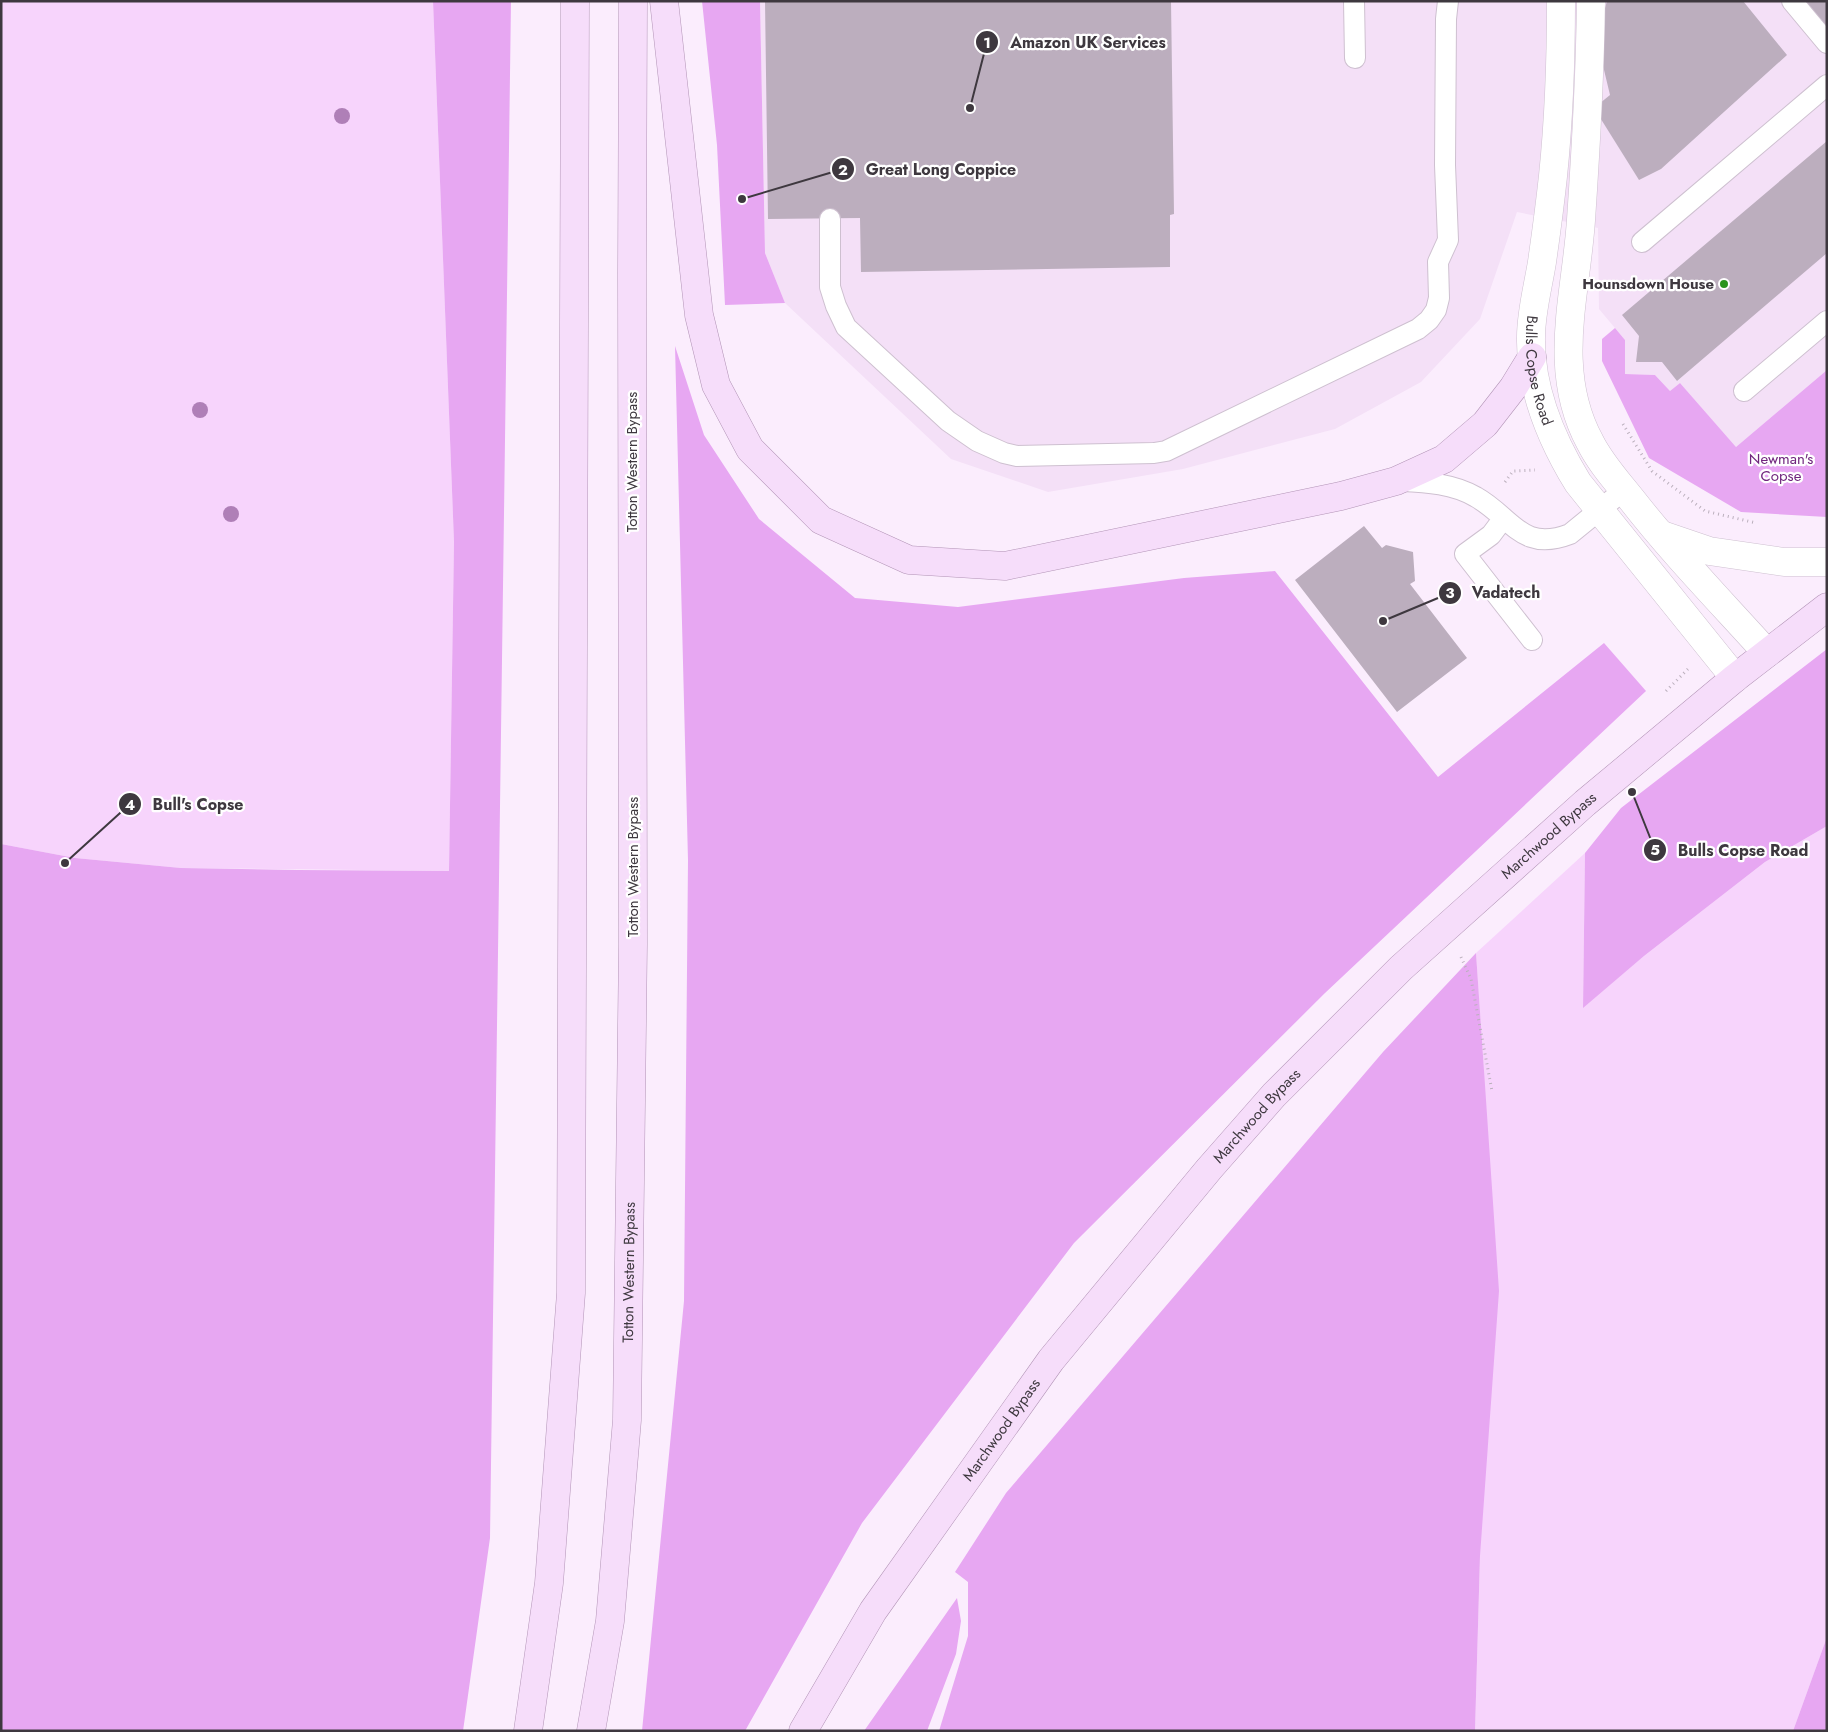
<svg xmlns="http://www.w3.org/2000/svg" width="1828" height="1732" font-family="Jost,sans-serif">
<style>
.built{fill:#f4e0f7}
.green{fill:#f7d4fc}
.forest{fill:#e7a7f2}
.building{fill:#bcaebe}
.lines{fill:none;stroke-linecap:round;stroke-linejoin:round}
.lane-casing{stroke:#cec0d0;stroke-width:22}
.street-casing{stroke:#cec0d0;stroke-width:29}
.primary-casing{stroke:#b294b6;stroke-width:29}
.path{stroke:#bbb0bd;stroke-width:3;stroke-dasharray:1 4;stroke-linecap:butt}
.lane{stroke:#fff;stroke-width:20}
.street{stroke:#fff;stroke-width:28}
.primary{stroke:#f6ddfa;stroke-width:28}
.tree{fill:#af7fb7}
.poi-dot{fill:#2a941c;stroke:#fff;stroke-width:2}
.labels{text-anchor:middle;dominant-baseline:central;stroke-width:4.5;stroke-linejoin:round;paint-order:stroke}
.poi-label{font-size:15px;font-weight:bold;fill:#3e383f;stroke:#fff;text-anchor:end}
.street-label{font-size:15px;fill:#3e383f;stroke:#fff}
.park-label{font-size:15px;fill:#70257d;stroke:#fff}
.leader{fill:none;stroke:#3e383f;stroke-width:2}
.callout-dot{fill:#3e383f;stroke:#fff;stroke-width:2}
.mark-label{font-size:15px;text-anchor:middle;font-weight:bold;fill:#fff}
.callout-label{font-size:16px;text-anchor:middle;font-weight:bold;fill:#3e383f;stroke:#fff;stroke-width:4.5;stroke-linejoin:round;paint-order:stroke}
</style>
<rect width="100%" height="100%" fill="#fbedfd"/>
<!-- built -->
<path class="built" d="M760,1H1827V370L1736,447L1680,383L1670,391L1655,375L1625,374V340L1599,309L1598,228L1517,212L1480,319L1421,382L1335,429L1183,469L1048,492L951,459L785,303L765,253Z"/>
<!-- green -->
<path class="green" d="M1,1H433L454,542L449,871L181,868L75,858L1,844Z
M1827,826V1637L1793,1731H1475L1480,1556L1484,1073L1476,953L1585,853L1583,1007L1644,956L1765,862Z"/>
<!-- forest -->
<path class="forest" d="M433,1H511L490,1538L463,1731H1V844L75,858L181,868L298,870L449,871L454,542Z
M702,1H760L765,253L785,303L725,305L717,145Z
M1615,328L1625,340V374L1655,375L1670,391L1680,383L1736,447L1827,370V517L1741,512L1649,458L1602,361V339Z
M675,346L704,435L759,519L855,598L958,607L1184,578L1275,571L1438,777L1604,643L1646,691L1325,993L1074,1243L862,1523L745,1731H642L684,1301L688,860Z
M1827,649V826L1765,862L1644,956L1583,1008L1585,853L1621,808Z
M1476,953L1499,1291L1480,1556L1475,1731H939L968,1636V1582L955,1572L1006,1493L1383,1052Z
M957,1598L961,1621L956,1654L927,1731H864Z
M1827,1637V1731H1793Z"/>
<!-- building -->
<path class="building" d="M765,1H1171L1174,214L1170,215V267L861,272L860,218L768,219Z
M1607,1H1743L1787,55L1661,169L1639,180L1594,108L1610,95L1599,49L1602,19Z
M1796,1H1827V36Z
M1827,141V253L1677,381L1662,362H1636L1639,336L1622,315Z
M1364,526L1382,548L1386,545L1413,552L1415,581L1410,584L1467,658L1397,712L1295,580Z"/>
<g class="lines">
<defs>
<path id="lane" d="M1354,1L1355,58
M1792,1L1827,43
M830,219V287L836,306L846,327L948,421L977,441L1004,453L1017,456L1154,453L1166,451L1418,329L1429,320L1436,310L1439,298L1438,262L1448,240L1445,165L1446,19L1448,1
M1642,242L1827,85
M1744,391L1827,321
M1401,481C1427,482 1454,484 1476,497C1512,517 1521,553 1570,534L1624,490
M1503,519L1491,535L1465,554L1532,640"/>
<g id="street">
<path id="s1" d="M1561,1C1561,59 1559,118 1553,176C1550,204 1546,234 1542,262C1538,287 1531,312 1531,337C1530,390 1551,439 1578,483L1735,678"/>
<path d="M1591,1C1590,74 1586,147 1581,220C1576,296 1551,370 1590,442C1601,464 1617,481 1632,500C1674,554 1722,603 1767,653"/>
<path d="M1662,535L1709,551L1784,562H1827"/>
</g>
<g id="primary">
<path d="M664,1L699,315L716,385L750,449L821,520L909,560L1005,566L1341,496L1396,481L1444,459L1485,424L1513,388L1532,357"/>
<path d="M528,1731L549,1583L571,1293L575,1"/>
<path id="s2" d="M591,1731L610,1621L627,1420L633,944L632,274L633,1"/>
<path id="s3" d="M803,1731L873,1611L1051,1360L1209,1169L1274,1095L1401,968L1585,803L1735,678L1827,607"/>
</g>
</defs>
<!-- lane casing -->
<use href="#lane" class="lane-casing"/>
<!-- street casing -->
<use href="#street" class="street-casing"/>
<!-- primary casing -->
<use href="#primary" class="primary-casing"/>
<!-- path -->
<path class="path" d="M1623,424L1652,471L1705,511L1756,523
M1505,482L1513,471L1535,470
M1666,691L1688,669
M1461,957L1471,979L1492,1091"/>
<!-- lane -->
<use href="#lane" class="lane"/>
<!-- street -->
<use href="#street" class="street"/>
<!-- primary -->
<use href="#primary" class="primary"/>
</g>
<!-- trees -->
<g class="tree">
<circle cx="342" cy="116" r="8"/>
<circle cx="200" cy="410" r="8"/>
<circle cx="231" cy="514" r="8"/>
</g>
<!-- markers -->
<circle class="poi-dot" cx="1724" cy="284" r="5"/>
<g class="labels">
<!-- poi labels -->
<g class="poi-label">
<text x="1714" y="284">Hounsdown House</text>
</g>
<!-- street labels -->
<g class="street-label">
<text stroke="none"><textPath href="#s1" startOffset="372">Bulls Copse Road</textPath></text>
<text transform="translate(632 462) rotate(-90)">Totton Western Bypass</text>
<text stroke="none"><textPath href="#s3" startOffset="1171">Marchwood Bypass</textPath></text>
<text transform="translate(633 867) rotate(-90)">Totton Western Bypass</text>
<text stroke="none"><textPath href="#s3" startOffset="766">Marchwood Bypass</textPath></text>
<text stroke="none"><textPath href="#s2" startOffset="461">Totton Western Bypass</textPath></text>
<text stroke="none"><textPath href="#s3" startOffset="361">Marchwood Bypass</textPath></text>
</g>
<!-- park labels -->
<g class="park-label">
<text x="1781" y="459">Newman's<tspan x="1781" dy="17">Copse</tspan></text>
</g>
</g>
<!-- callouts -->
<path class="leader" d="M970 108L987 42M742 199L843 169M1383 621L1450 593M65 863L130 804M1632 792L1655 850"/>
<g class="callout-dot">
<circle cx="970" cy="108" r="5"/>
<circle cx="742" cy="199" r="5"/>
<circle cx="1383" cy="621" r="5"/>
<circle cx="65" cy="863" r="5"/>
<circle cx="1632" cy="792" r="5"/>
<circle cx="987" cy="42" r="12"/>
<circle cx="843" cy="169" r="12"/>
<circle cx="1450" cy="593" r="12"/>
<circle cx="130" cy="804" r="12"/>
<circle cx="1655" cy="850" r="12"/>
</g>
<g class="mark-label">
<text x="987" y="48">1</text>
<text x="843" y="175">2</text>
<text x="1450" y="598">3</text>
<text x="130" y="810">4</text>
<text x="1655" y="855">5</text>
</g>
<g class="callout-label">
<text x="1088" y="48">Amazon UK Services</text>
<text x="941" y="175">Great Long Coppice</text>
<text x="1506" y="598">Vadatech</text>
<text x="198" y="810">Bull's Copse</text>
<text x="1743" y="856">Bulls Copse Road</text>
</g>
<!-- border -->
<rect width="1828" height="1732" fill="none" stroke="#3e383f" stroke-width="5"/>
</svg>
